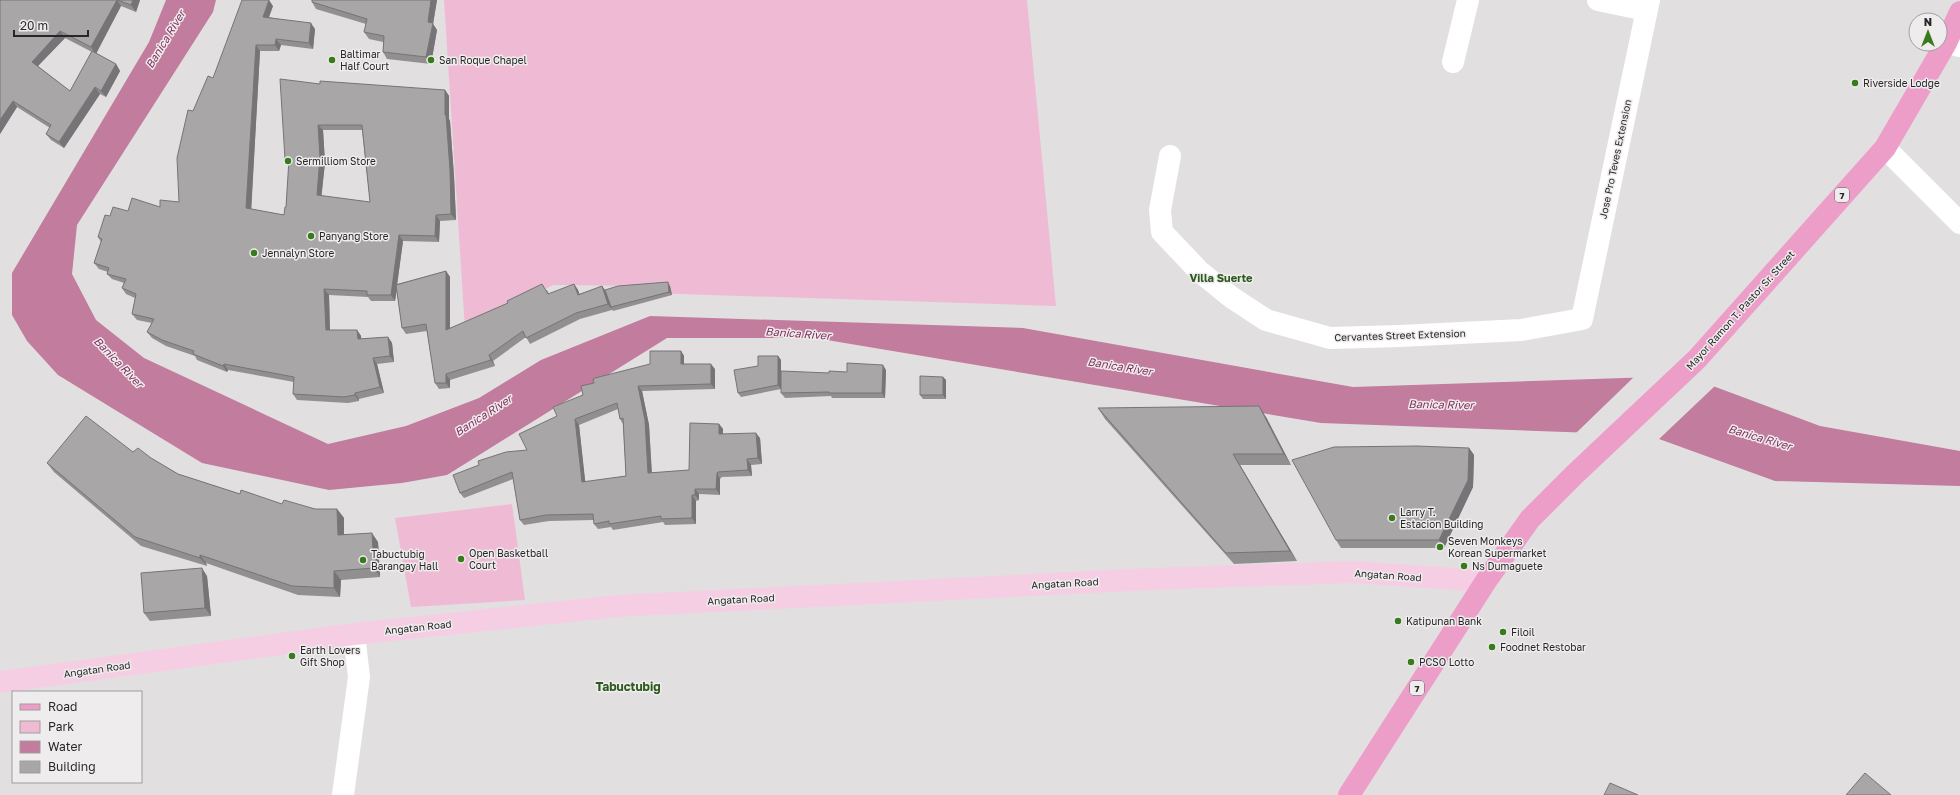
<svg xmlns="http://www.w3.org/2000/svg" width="1960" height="795" font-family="'Golos Text',sans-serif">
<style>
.green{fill:#efbbd4}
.water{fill:#c17c9e}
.pier{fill:#e2dfe0}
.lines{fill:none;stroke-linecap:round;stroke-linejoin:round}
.minor{stroke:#fff;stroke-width:22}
.tertiary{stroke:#fff;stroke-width:22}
.secondary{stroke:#f5cee4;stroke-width:22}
.primary{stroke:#ec9ec9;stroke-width:22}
.wall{fill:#918f90;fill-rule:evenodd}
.shaded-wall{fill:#767476}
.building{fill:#a9a6a8;stroke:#767476;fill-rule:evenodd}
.poi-dot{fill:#377b1d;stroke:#efeced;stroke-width:1.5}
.labels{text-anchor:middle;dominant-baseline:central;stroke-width:3;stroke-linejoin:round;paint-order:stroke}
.shield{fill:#efeced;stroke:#646263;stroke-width:1}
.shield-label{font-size:9px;font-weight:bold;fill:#282728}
.poi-label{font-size:10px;fill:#282728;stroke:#efeced;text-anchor:start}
.street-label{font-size:10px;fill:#282728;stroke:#efeced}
.water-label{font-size:11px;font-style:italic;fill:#812e5d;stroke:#efeced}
.neighbourhood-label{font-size:11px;font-weight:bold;fill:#2e5a20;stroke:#efeced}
.quarter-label{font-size:12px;font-weight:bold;fill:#2e5a20;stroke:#efeced}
</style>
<rect width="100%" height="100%" fill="#e2dfe0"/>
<!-- green -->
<path class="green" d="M444,0H1027L1056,306L649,293L647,286L553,285L465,330Z
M512,504L525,600L411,607L395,518Z"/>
<!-- water -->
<path class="water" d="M166,0H216L213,12L77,225L72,274L96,320L144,358L328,444L406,426L479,398L541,360L650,316L1023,328L1353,387L1686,376L1820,426L1960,451V486L1775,481L1648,435L1321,423L815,338H667L447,475L402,483L329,490L202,463L58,375L27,341L12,315V273L149,42Z"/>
<!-- pier -->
<path class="pier" d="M1687,374L1716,385L1658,440L1648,437L1575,434L1636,375Z"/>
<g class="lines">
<!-- minor -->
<path class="minor" d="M1598,0L1646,10
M1453,62L1468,0
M1885,148L1960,223
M1170,156L1160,210L1162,232L1199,271L1231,297L1266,320L1330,338L1400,336L1521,330L1582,319L1649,0
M343,795L359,677L354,634"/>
<!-- tertiary -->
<path class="tertiary" d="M1946,43L1960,46"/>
<!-- secondary -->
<path class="secondary" d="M0,682L354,634L618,606L1151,579L1353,572L1486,581"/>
<!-- primary -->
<path class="primary" d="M1349,795L1486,581L1530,519L1574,475L1697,359L1885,148L1946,43L1960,12"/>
</g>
<!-- wall -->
<path class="wall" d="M0,0H140L136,12L121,6L96,53L116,64L120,71L106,97L100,94L64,148L51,140L46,134L50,128L17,107L0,134ZM65,38L92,52L70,91L38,66Z
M312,0H437L433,24L437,30L431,64L387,59L383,52V42L369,39L364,32L366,24L316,9L312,2Z
M273,6L269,17L315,29L313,49L281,45L279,51H260L251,209L284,215L286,207L289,165L285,159L320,84L445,90L449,96V119L450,121L454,176L456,220L440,221L439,242L403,241L397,284L446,271L450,277V328L547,290L549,294L574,284L578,290L579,294L602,286L606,291L670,286L672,295L613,311L611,308L612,310L580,319L530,344L526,337L493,361L495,366L450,380V388L439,389L435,383L427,331L406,334L402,328L397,290L395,301H371L368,297L329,295L330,330H357L361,336V339L388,337L392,343L394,362L377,364L384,393L359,399V401L348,403L297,400L293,394L294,382L228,370L227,372L197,360L195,356L166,346L152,338L147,332L152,323L137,320L132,314L135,298L126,294L122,288L124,283L112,279L107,274L108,272L99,269L94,263L101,242L98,237L110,216L128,211L160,207L179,202L193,111L213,78ZM323,130H362L370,202L321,196L325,163Z
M681,351L684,356V364L715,369V389L642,391L649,425L652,473L689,470L719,424L723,429V434L760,438L762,464L751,465L752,476L722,477L720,479V495L699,494V500L696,501V524L665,525L663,522L613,530L611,527L598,529L594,524V520L549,521L524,525L520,520L513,479L464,498L460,493L527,450L557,416L583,395L594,383L650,364ZM618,409L620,419L623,424L626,476L585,482L579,425Z
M778,356L781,360V389L741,397L738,393Z
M886,370L885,398H832L831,396L785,398L781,393L829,373Z
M943,377L946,380V399H923L920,395Z
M1098,408L1266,417L1291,465H1240L1297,561L1234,564L1105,419Z
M1469,448L1474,455L1473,487L1444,548H1341L1336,540Z
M133,452L151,458L178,474L240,494L282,504L315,509H337L344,518V534L378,542L380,577L341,580L340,597L298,595L206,563L207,566L141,546L54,472L47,463Z
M207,576L211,616L150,621L144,613Z"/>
<!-- shaded-wall -->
<path class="shaded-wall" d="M117,0L121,6L96,54L91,47Z
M133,0H140L136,12L131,5Z
M269,0L273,6L267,22L263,17Z
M431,0H437L433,24L437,30L431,64L426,57L428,22Z
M311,23L315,29L313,49L309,43Z
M60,31L65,38L36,68L32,62Z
M276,39L281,45L279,51L275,45Z
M256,45L260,51L251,214L246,208Z
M116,64L120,71L106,97L101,91Z
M95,87L100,94L64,148L59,142Z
M445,90L449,96V119L450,121L454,176L456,220L451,214L445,115Z
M13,101L17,107L0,134V120Z
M318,125L323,130L325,163L321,201L317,195Z
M436,215L440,221L439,242L435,236Z
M399,235L403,241L395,301L391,295Z
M446,271L450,277V336L446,330Z
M668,282L670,286L672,295L669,292Z
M574,284L578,290L582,301L578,295Z
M602,286L606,292L612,310L608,304Z
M324,289L329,295L330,336L326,330Z
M357,330L361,336L362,345L358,339Z
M388,337L392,343L394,362L390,356Z
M681,351L684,356V369L681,364Z
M489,355L493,361L495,366L491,360Z
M778,356L781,360V389L778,385Z
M373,358L377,364L384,393L380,387Z
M224,364L228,370L227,372L223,366Z
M711,364L715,369V389L711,384Z
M883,365L886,370L885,398L882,393Z
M446,374L450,380V388L446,383Z
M943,377L946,380V399L943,395Z
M638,386L642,391L649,425L652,479L648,473Z
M355,393L359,399V401L355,395Z
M1259,406L1266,417L1291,465L1284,454Z
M575,419L579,425L586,488L582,482Z
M719,424L723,429V439L719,434Z
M756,433L760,438L762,464L758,458Z
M1469,448L1474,455L1473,487L1444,548L1439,540Z
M1233,454L1240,465L1297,561L1290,551Z
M747,459L751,465L752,476L748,470Z
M717,473L720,479V495L716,489Z
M695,489L699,494V500L695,495Z
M692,495L696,501V524L692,518Z
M337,509L344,518V544L338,535Z
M372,533L378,542L380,577L374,568Z
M200,555L206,563L207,566L200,558Z
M202,568L207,576L211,616L205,608Z
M334,571L341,580L340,597L334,588Z"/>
<!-- building -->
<path class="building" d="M0,0H117L91,47L60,31L32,62L70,91L92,51L116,64L101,91L95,87L59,142L46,134L51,125L13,101L0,120Z
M117,0H133L131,5Z
M242,0H269L263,17L311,23L309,43L276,39L275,45H256L246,208L284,215L285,207H286L289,159H285L280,79L320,84V81L445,90V115H446L450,170L451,214L436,215L435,236L399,235L391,295H367V291L324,289L326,330H357L358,339L388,337L390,356L373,358L380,387L355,393V395L344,397L293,394L294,377L224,364L223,366L193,354L194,351L162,340L147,332L154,319L132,314L136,294L122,288L126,279L107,274L109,268L94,263L102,239L98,237L105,215L110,216L113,207L128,211L132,198L160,207V200L179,202L177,158L188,110L193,111L208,76L213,78ZM318,125H362L370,202L317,195L320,157Z
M312,0H431L428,22L433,23L426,57L383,52L384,36L364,32L367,19L312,2Z
M446,271V330L508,303L507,301L542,284L548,294L574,284L578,295L602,286L608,304L576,313L526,338L523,331L489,355L491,360L446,374V383H435L426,324L402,328L396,285Z
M668,282L669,292L611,307L605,290L618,286Z
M650,351H681V364H711V384L638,386L645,420L648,473L689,470L690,423L719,424V434L756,433L758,458L747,459L748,470L718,472L717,473L716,489H695V495H692V518L661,519V516L609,524V521L594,524L593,514L546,515L520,520L512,472L460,493L453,475L479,465L478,461L506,452L527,450L519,434L557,416L553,407L583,395L581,386L594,383L593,379L595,378L650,364ZM617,403L620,419L623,418L626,476L582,482L575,419Z
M758,356H778V385L738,393L734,370L758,366Z
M847,363L883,365L882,393H829V392L781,393V371L829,373V371L847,372Z
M920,376L943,377V395H920Z
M1259,406L1284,454H1233L1290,551L1226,553L1098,408Z
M86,416L133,452L138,448L151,458L178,474L240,494L241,490L282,504L284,500L315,509H337L338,535L372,533L374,568L334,571V588L292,586L200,555V558L135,537L47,463Z
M1417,446L1469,448L1468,480L1439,540H1336L1292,460L1334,447Z
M202,568L205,608L144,613L141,573Z
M1865,773L1891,795H1846Z
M1610,783L1638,795H1604Z"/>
<!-- markers -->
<g class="poi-dot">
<circle cx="332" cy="60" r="4"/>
<circle cx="431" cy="60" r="4"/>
<circle cx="1855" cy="83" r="4"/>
<circle cx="288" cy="161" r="4"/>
<circle cx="311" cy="236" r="4"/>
<circle cx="254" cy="253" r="4"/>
<circle cx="1392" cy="518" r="4"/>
<circle cx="1440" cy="547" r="4"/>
<circle cx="461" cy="559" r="4"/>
<circle cx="363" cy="560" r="4"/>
<circle cx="1464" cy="566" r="4"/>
<circle cx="1398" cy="621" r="4"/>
<circle cx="1503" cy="632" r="4"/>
<circle cx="1492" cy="647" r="4"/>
<circle cx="292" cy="656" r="4"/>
<circle cx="1411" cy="662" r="4"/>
</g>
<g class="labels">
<!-- shield labels -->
<g class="shield">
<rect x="1835" y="188" width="14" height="14" rx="3"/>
<rect x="1410" y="681" width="14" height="14" rx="3"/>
</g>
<g class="shield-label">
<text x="1842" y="195">7</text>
<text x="1417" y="688">7</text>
</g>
<!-- poi labels -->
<g class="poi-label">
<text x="340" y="54">Baltimar<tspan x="340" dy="12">Half Court</tspan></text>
<text x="439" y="60">San Roque Chapel</text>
<text x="1863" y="83">Riverside Lodge</text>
<text x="296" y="161">Sermilliom Store</text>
<text x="319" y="236">Panyang Store</text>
<text x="262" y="253">Jennalyn Store</text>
<text x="1400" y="512">Larry T.<tspan x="1400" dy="12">Estacion Building</tspan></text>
<text x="1448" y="541">Seven Monkeys<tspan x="1448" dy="12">Korean Supermarket</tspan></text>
<text x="469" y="553">Open Basketball<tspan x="469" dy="12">Court</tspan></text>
<text x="371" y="554">Tabuctubig<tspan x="371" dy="12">Barangay Hall</tspan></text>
<text x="1472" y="566">Ns Dumaguete</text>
<text x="1406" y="621">Katipunan Bank</text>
<text x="1511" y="632">Filoil</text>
<text x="1500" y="647">Foodnet Restobar</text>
<text x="300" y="650">Earth Lovers<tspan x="300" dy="12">Gift Shop</tspan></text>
<text x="1419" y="662">PCSO Lotto</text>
</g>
<!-- street labels -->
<g class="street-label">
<text transform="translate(1615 159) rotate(-78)">Jose Pro Teves Extension</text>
<text transform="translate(1740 310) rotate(-48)">Mayor Ramon T. Pastor Sr. Street</text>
<text transform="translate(1400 335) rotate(-2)">Cervantes Street Extension</text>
<text transform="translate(1388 575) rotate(4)">Angatan Road</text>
<text transform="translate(1065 583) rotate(-3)">Angatan Road</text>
<text transform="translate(741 599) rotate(-3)">Angatan Road</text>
<text transform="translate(418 627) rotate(-6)">Angatan Road</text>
<text transform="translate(97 669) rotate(-8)">Angatan Road</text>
</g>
<!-- water labels -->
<g class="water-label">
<text transform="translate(165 39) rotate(-59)">Banica River</text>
<text transform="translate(798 333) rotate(4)">Banica River</text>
<text transform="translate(119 362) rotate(46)">Banica River</text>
<text transform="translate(1120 366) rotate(9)">Banica River</text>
<text transform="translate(1441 404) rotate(1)">Banica River</text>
<text transform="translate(483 415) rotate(-33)">Banica River</text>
<text transform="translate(1760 437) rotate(16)">Banica River</text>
</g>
<!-- neighbourhood labels -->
<g class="neighbourhood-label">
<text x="1221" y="277">Villa Suerte</text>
</g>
<!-- quarter labels -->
<g class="quarter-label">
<text x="628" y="686">Tabuctubig</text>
</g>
</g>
<!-- legend -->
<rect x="12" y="691" width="130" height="92" fill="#efeced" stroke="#9f9d9e"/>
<rect x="20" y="704" width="20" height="6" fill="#ec9ec9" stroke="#9f9d9e"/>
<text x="48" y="711" font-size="12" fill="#282728">Road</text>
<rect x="20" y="721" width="20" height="12" fill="#efbbd4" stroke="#9f9d9e"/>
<text x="48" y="731" font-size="12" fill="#282728">Park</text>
<rect x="20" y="741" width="20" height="12" fill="#c17c9e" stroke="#9f9d9e"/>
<text x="48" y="751" font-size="12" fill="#282728">Water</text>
<rect x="20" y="761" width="20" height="12" fill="#a9a6a8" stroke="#9f9d9e"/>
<text x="48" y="771" font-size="12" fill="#282728">Building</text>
<!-- north arrow -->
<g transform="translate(1928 32)"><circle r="19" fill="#efeced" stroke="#9f9d9e"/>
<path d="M0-3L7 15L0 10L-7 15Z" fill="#377b1d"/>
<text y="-6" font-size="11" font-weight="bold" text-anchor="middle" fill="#282728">N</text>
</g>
<!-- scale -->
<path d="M14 30v6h74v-6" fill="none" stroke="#282728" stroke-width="2"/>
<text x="20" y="30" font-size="12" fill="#282728" stroke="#efeced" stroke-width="3" paint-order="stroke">20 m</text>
</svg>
